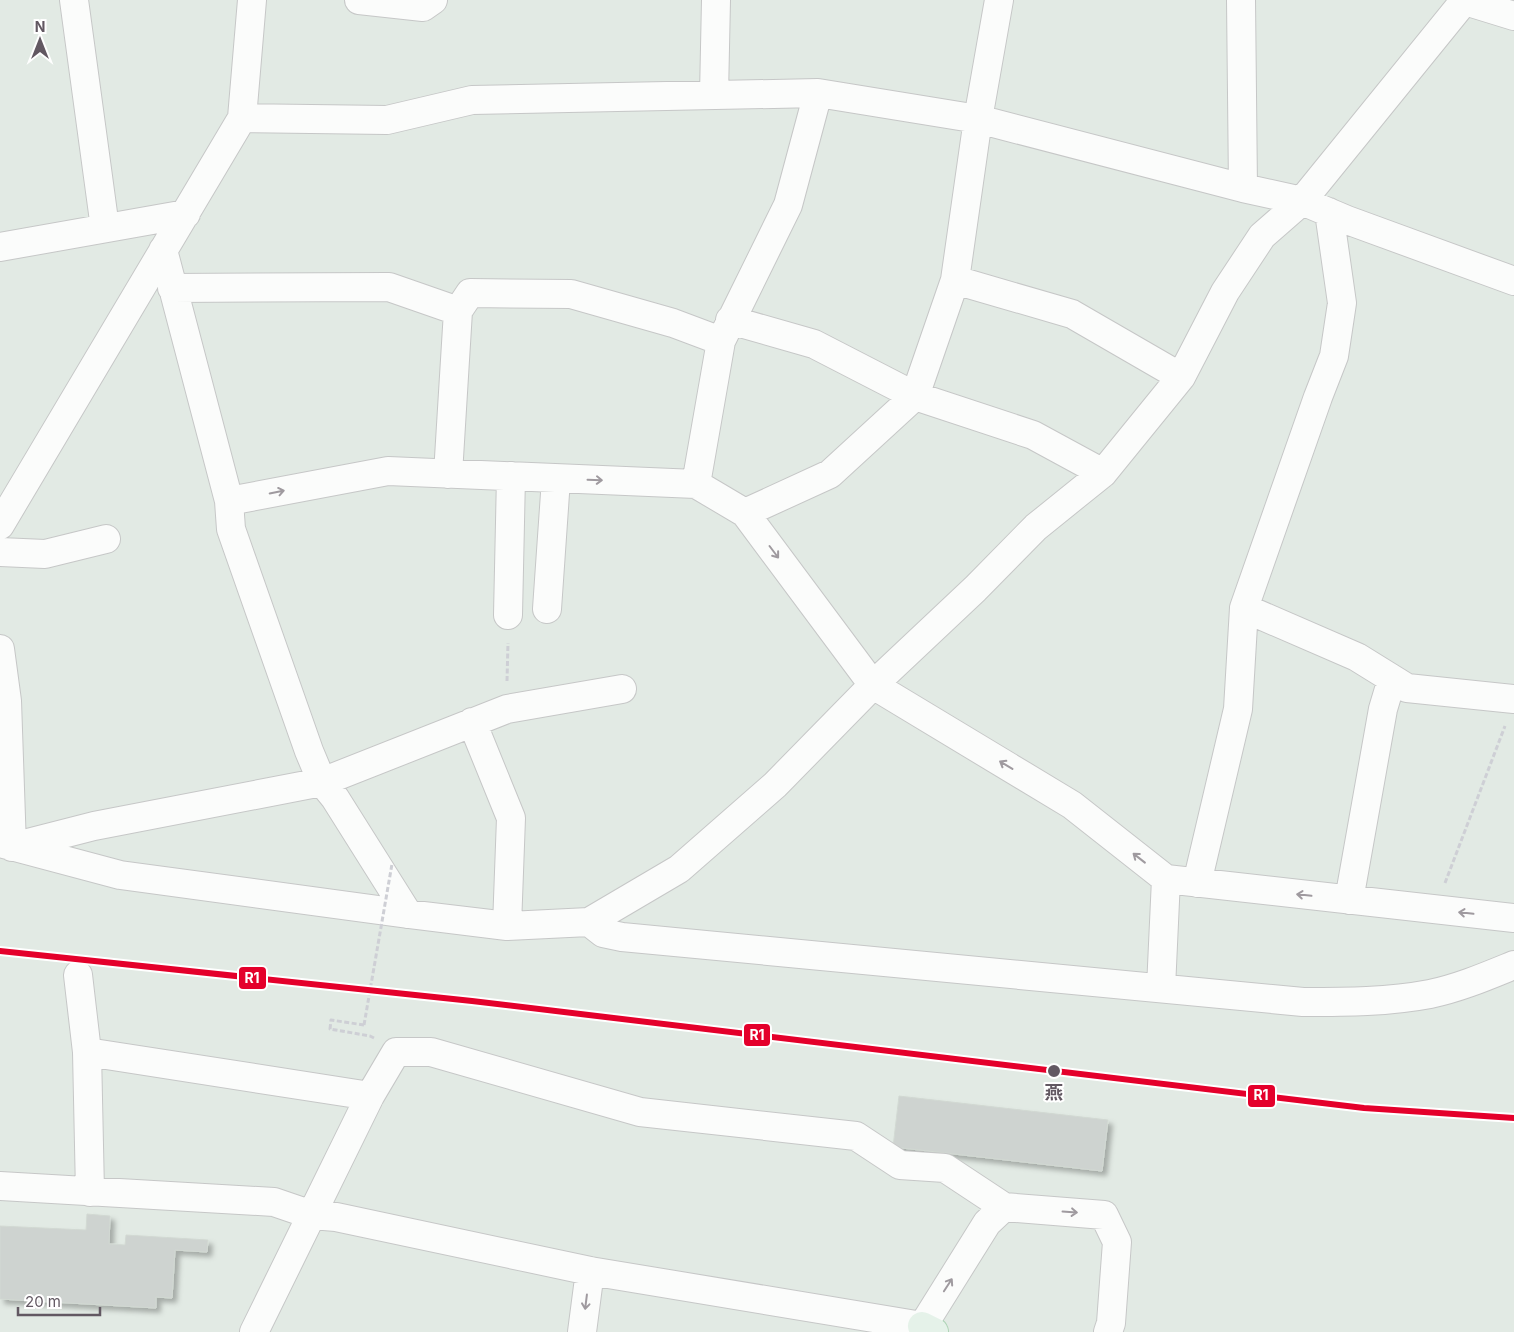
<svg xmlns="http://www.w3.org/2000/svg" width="1514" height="1332" font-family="Inter,'Noto Sans JP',sans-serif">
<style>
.building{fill:#ced3d0;stroke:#d2d9d3;filter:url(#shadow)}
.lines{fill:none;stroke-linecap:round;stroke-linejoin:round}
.minor-casing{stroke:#c6c7c7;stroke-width:30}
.major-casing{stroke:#aed4b6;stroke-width:30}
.path{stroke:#cecfd5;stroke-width:3;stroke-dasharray:5 2.5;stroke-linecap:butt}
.minor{stroke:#fbfcfb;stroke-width:28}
.major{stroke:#e5f2e9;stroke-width:28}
.path-bridge{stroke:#cecfd5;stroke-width:3;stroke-dasharray:5 2.5;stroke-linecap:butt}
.rail-1-casing{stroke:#fff;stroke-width:10}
.rail-1{stroke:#e4002b;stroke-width:6}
.oneway{stroke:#9f9a9f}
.stop-dot{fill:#625862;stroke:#fff;stroke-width:2}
.labels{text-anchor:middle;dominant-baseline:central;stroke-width:4;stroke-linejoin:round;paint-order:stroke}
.stop-label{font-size:18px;font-weight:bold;fill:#625862;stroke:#fff}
.line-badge{stroke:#fff;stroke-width:2}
.badge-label{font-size:14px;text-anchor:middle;font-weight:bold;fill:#fff}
</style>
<defs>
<filter id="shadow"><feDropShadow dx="4.5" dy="4.5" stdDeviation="2.5" flood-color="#0004"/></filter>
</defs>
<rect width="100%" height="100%" fill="#e2eae4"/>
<!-- building -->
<path class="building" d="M899,1096L1108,1120L1102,1171L893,1147Z
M87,1214L110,1216L109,1244L125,1245L126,1235L208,1240L207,1252L175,1250L172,1298L156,1297V1308L0,1299V1226L86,1230Z"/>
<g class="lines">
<defs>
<path id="minor" d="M74,0L105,228
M359,0L423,7L433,0
M1241,0L1243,188
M1462,0L1514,16
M714,95L716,0
M242,118L387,120L472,100L818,93L978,119L1243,188L1302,201L1347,220L1514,281
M0,247L186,214
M163,250L229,501L231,529L309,751L322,782L335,798L408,914
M955,280L1072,314L1181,377
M172,288L389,287L458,311L448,474
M458,311L470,293L571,294L673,323L721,341
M730,320L814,344L915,396L1033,435L1103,473
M696,484L721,341L788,205L818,93
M229,501L388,471L696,484L745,513L873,685L1072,805L1166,879L1514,918
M745,513L830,474L915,396L955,280L978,119L999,0
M0,525L242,118L252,0
M0,552L45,554L106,539
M1244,608L1318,397L1334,356L1342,303L1329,212
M547,609L556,479
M508,615L511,476
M0,649L7,701L12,847L94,826L322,782L507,709L622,689
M472,722L511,818L507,926
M0,843L120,875L408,914L507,926L589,922L679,869L775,785L873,685L975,589L1036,527L1103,473L1181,377L1225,292L1262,236L1302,201L1465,0
M1197,883L1238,709L1244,608L1357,657L1407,688L1514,699
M1349,900L1383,709L1392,679
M589,922L603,933L622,937L1303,1002C1346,1002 1388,1002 1430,994C1459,988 1487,976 1514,965
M78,975L87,1052L90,1192
M1161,988L1166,879
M87,1052L370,1096
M0,1186L274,1202L312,1215L336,1217L590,1271L922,1326
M254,1332L370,1096L396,1052H431L640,1112L856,1136L900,1165L945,1168L1004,1207
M582,1332L590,1271
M919,1332L987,1223L1004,1207L1104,1215L1117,1242L1111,1323L1108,1332"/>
<path id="major" d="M922,1326L934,1332"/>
</defs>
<!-- minor casing -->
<use href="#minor" class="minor-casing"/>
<!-- major casing -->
<use href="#major" class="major-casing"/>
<!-- path -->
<path class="path" d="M507,681L508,643
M1445,883L1505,726
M364,1025L331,1020L330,1029L370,1036L374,1038"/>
<!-- minor -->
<use href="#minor" class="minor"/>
<!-- major -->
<use href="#major" class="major"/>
<!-- path-bridge -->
<path class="path-bridge" d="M364,1025L392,864"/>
<defs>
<path id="rail-1" d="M0,951L472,1001L1364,1108L1514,1118"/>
</defs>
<!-- rail-1 casing -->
<use href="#rail-1" class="rail-1-casing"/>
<!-- rail-1 -->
<use href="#rail-1" class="rail-1"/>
</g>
<!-- one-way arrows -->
<defs><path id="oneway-shaft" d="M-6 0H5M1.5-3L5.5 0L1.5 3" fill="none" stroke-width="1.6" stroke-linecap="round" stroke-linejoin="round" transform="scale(1.25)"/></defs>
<g class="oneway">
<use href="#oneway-shaft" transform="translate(595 480) rotate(2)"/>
<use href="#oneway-shaft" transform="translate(277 492) rotate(-11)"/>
<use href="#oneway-shaft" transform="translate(774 552) rotate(53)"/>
<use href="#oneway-shaft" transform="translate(1006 765) rotate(-149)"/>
<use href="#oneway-shaft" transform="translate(1139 858) rotate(-142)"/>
<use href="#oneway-shaft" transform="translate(1304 895) rotate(-174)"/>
<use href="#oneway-shaft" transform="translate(1466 913) rotate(-174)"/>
<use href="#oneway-shaft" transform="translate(1070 1212) rotate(4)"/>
<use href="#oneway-shaft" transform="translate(948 1285) rotate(-57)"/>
<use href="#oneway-shaft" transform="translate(586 1302) rotate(97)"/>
</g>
<!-- markers -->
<circle class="stop-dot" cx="1054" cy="1071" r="7"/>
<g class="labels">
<!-- stop labels -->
<g class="stop-label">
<text x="1054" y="1092">燕</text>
</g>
</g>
<g class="line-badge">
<rect x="238" y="966" width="29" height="24" rx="5" fill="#e4002b"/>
<rect x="743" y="1023" width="28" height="24" rx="5" fill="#e4002b"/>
<rect x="1247" y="1084" width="29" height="24" rx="5" fill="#e4002b"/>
</g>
<g class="badge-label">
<text x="252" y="983">R1</text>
<text x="757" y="1040">R1</text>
<text x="1261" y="1100">R1</text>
</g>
<!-- north arrow -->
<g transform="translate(40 40)" stroke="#ffffff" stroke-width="4" paint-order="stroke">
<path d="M0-4L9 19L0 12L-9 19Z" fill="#625862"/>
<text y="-8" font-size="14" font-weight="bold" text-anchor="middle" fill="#625862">N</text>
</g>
<!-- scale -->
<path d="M18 1307v8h82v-8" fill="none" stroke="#625862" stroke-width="2.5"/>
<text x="25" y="1307" font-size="15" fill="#625862" stroke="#ffffff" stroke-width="4" paint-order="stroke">20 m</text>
</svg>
